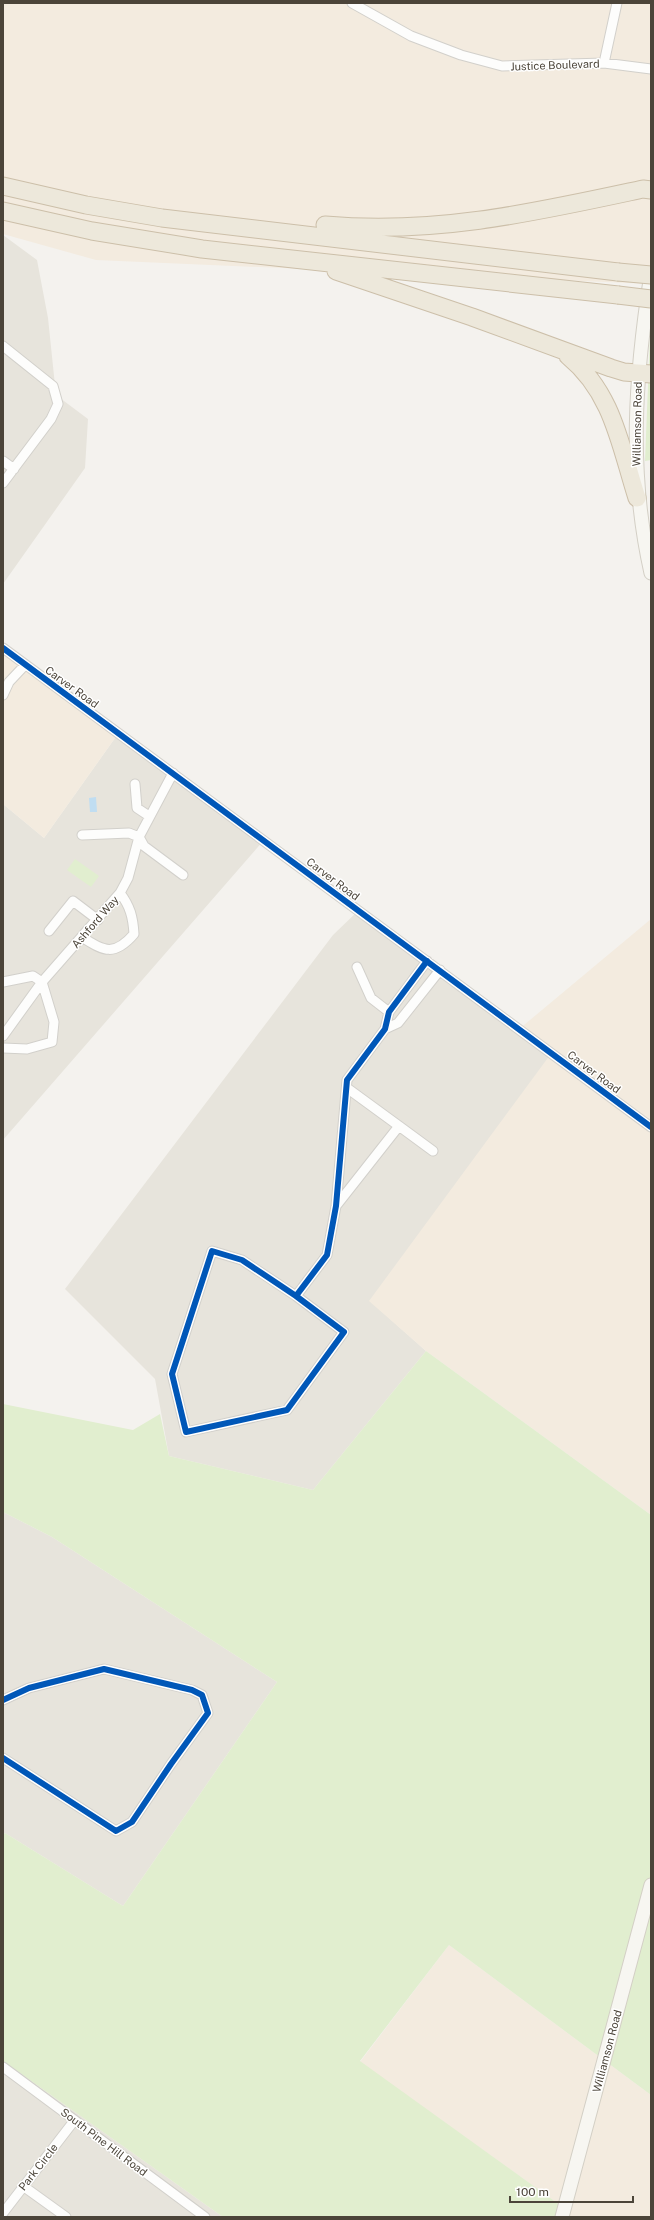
<svg xmlns="http://www.w3.org/2000/svg" width="654" height="2220" font-family="'Public Sans',sans-serif">
<style>
.residential{fill:#e7e4dc}
.commercial{fill:#f3ebdf}
.green{fill:#e1eecf}
.water{fill:#c0ddf1}
.lines{fill:none;stroke-linecap:round;stroke-linejoin:round}
.minor-casing{stroke:#d2d0cb;stroke-width:11}
.secondary-casing{stroke:#d3cfc5;stroke-width:15}
.motorway-casing{stroke:#ccbfa9;stroke-width:19}
.minor{stroke:#fdfdfc;stroke-width:9}
.secondary{stroke:#f7f6f1;stroke-width:13}
.motorway{stroke:#ede8db;stroke-width:17}
.motorway-bridge-casing{stroke:#ccbfa9;stroke-width:19;stroke-linecap:butt}
.motorway-bridge{stroke:#ede8db;stroke-width:17}
.cycleway-casing{stroke:#fff;stroke-width:8}
.cycleway{stroke:#0057b8;stroke-width:6}
.labels{text-anchor:middle;dominant-baseline:central;stroke-width:3;stroke-linejoin:round;paint-order:stroke}
.street-label{font-size:11px;fill:#4b4439;stroke:#fff}
</style>
<rect width="100%" height="100%" fill="#f4f2ee"/>
<!-- residential -->
<path class="residential" d="M3,235L37,260L48,318L56,395L88,419L85,468L3,584Z
M120,731L264,840L3,1140V804L44,838Z
M360,909L551,1055L370,1301L426,1351L313,1490L169,1456L155,1379L65,1289L333,935Z
M3,1512L52,1537L277,1682L123,1906L5,1833L3,1835Z
M3,2061L223,2217H3Z"/>
<!-- commercial -->
<path class="commercial" d="M3,3H651V284L96,260L3,234Z
M3,642L120,731L44,838L3,804Z
M651,919V1515L426,1351L369,1301L550,1055L518,1030Z
M449,1945L651,2095V2217H558L560,2205L360,2062Z"/>
<!-- green -->
<path class="green" d="M651,309V460L645,461Z
M75,859L99,876L91,887L67,870Z
M426,1351L651,1515V2095L449,1945L360,2061L560,2205L558,2217H223L3,2061V1835L5,1833L123,1906L277,1682L52,1537L3,1512V1404L133,1430L160,1414L169,1456L313,1490Z"/>
<!-- water -->
<path class="water" d="M96,797L97,812H90L89,798Z"/>
<g class="lines">
<defs>
<path id="minor" d="M352,3L411,36L461,55L502,66L604,63L651,69
M604,63L617,3
M3,346L53,386L58,404L51,419L3,483
M3,461L14,469
M3,648L651,1127
M3,695L9,682L25,665
M135,784L137,808L149,816
M82,835L129,833L139,837L144,846L183,875
M49,931L73,901L98,920
M82,937C104,952 115,956 134,934C133,917 130,906 120,893
M357,967L371,998L389,1012
M3,982L33,976L42,982L54,1022L52,1042L27,1049L3,1048
M385,1029L398,1023L440,970
M3,1036L42,982L120,893L128,878L139,837L173,773
M399,1126L433,1151
M336,1206L399,1126L347,1088
M296,1296L242,1260L212,1251L172,1374L186,1432L287,1410L344,1332L296,1296L327,1255L336,1206L347,1080L385,1029L389,1012L427,961
M3,1700L29,1688L104,1669L192,1690L202,1695L208,1713L171,1764L132,1822L116,1831L3,1758
M3,2067L205,2217
M23,2186L66,2217
M3,2213L74,2121"/>
<path id="secondary" d="M651,274C635,376 628,471 651,573
M562,2217L651,1885"/>
<path id="motorway" d="M3,186L86,205L162,218L618,272
M3,211L92,231L202,249L618,295
M325,225C436,235 536,212 643,189L651,190
M336,271L472,317L611,368L624,372L651,374
M568,356C613,393 620,445 637,498"/>
</defs>
<!-- minor casing -->
<use href="#minor" class="minor-casing"/>
<!-- secondary casing -->
<use href="#secondary" class="secondary-casing"/>
<!-- motorway casing -->
<use href="#motorway" class="motorway-casing"/>
<!-- minor -->
<use href="#minor" class="minor"/>
<!-- secondary -->
<use href="#secondary" class="secondary"/>
<!-- motorway -->
<use href="#motorway" class="motorway"/>
<defs>
<path id="motorway-bridge" d="M618,272L651,275
M618,295L651,299"/>
</defs>
<!-- motorway-bridge casing -->
<use href="#motorway-bridge" class="motorway-bridge-casing"/>
<!-- motorway-bridge -->
<use href="#motorway-bridge" class="motorway-bridge"/>
<defs>
<path id="cycleway" d="M3,648L651,1127
M296,1296L242,1260L212,1251L172,1374L186,1432L287,1410L344,1332L296,1296L327,1255L336,1206L347,1080L385,1029L389,1012L427,961
M3,1700L29,1688L104,1669L192,1690L202,1695L208,1713L171,1764L132,1822L116,1831L3,1758"/>
</defs>
<!-- cycleway casing -->
<use href="#cycleway" class="cycleway-casing"/>
<!-- cycleway -->
<use href="#cycleway" class="cycleway"/>
</g>
<g class="labels">
<!-- street labels -->
<g class="street-label">
<text transform="translate(555 65) rotate(-2)">Justice Boulevard</text>
<text transform="translate(637 424) rotate(-89)">Williamson Road</text>
<text transform="translate(72 687) rotate(36)">Carver Road</text>
<text transform="translate(333 879) rotate(37)">Carver Road</text>
<text transform="translate(95 922) rotate(-49)">Ashford Way</text>
<text transform="translate(594 1072) rotate(37)">Carver Road</text>
<text transform="translate(607 2051) rotate(-75)">Williamson Road</text>
<text transform="translate(104 2142) rotate(37)">South Pine Hill Road</text>
<text transform="translate(38 2167) rotate(-52)">Park Circle</text>
</g>
</g>
<!-- border -->
<rect width="654" height="2220" fill="none" stroke="#4b4439" stroke-width="8"/>
<!-- scale -->
<path d="M510 2196v6h123v-6" fill="none" stroke="#4b4439" stroke-width="2"/>
<text x="516" y="2196" font-size="12" fill="#4b4439" stroke="#ffffff" stroke-width="3" paint-order="stroke">100 m</text>
</svg>
